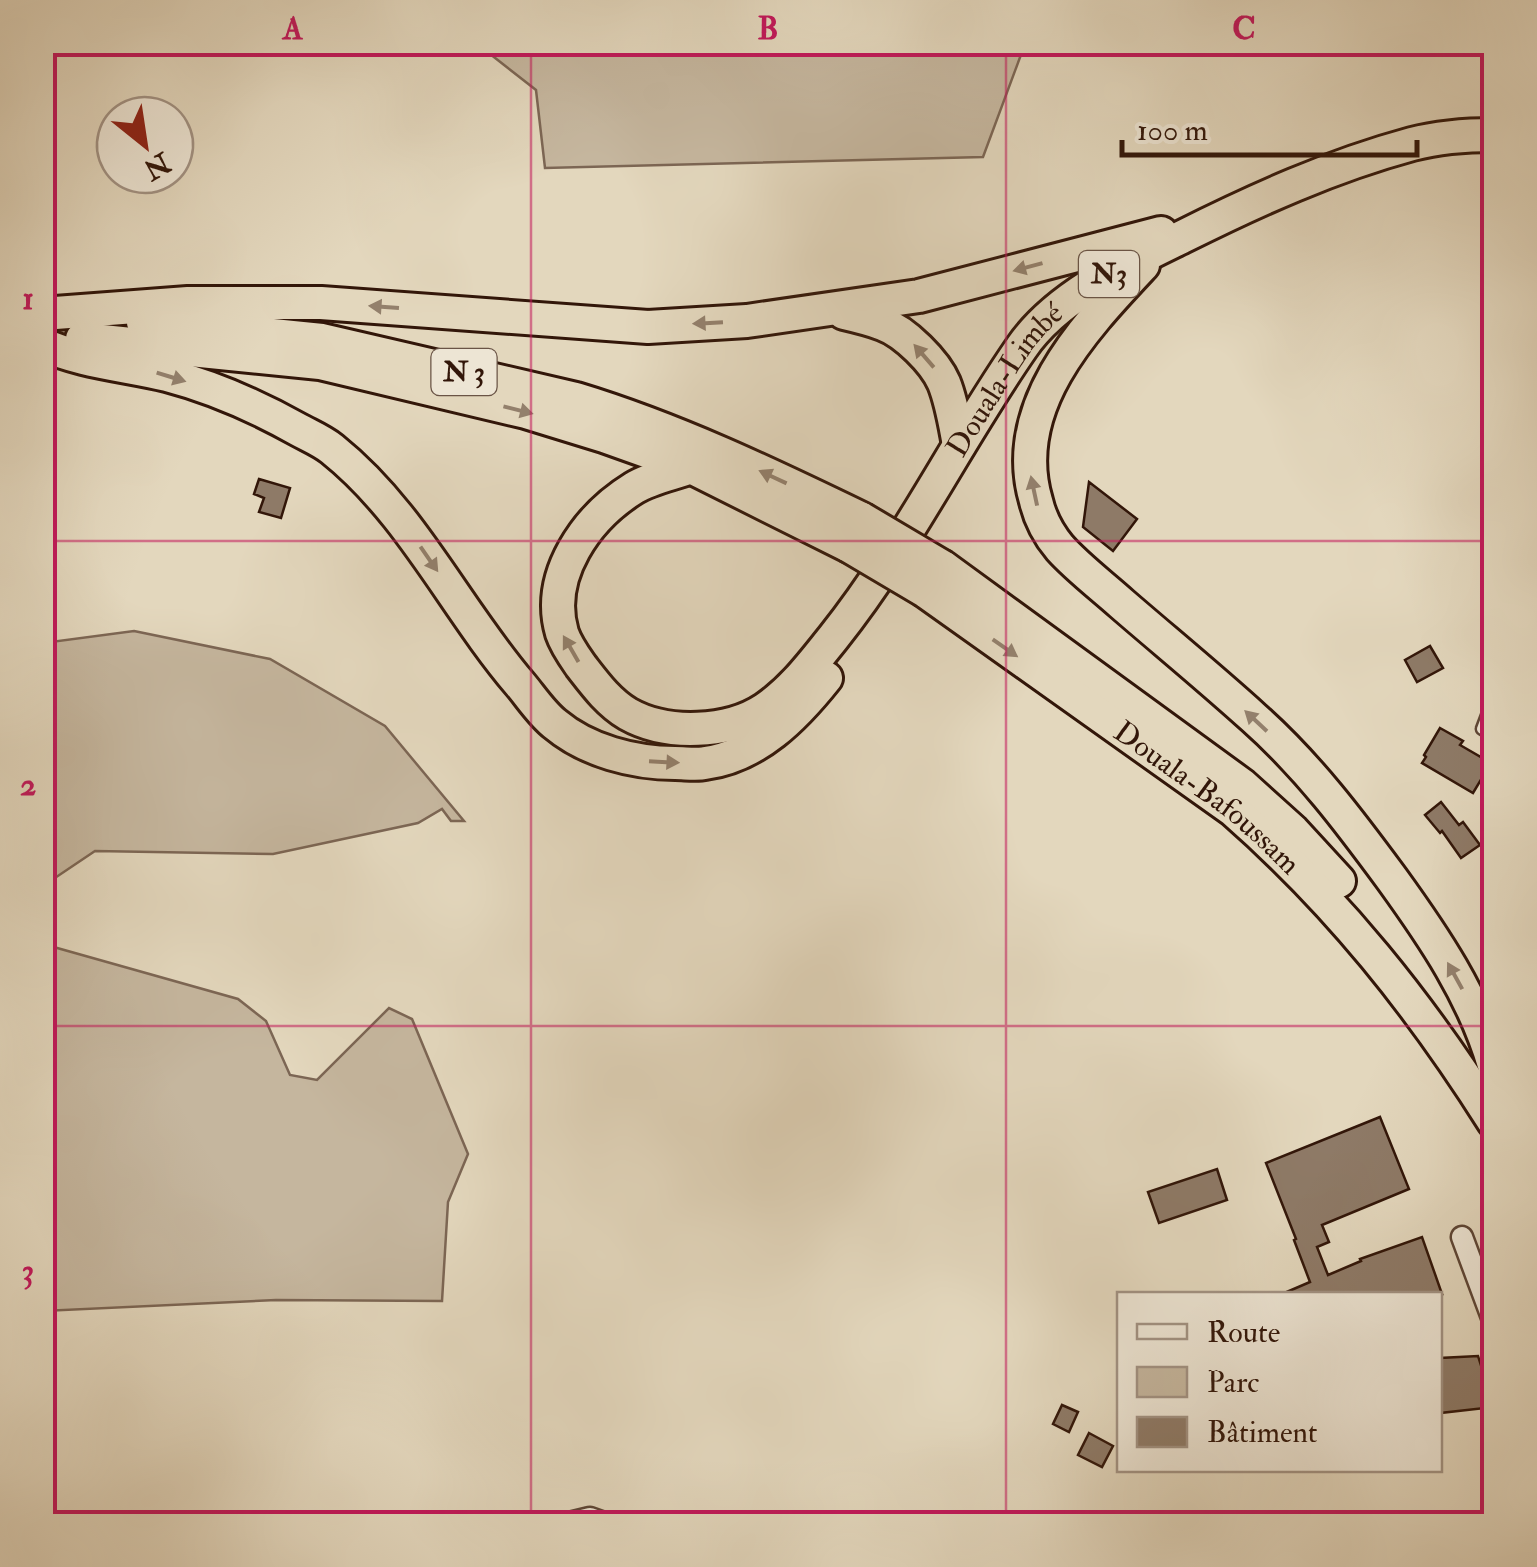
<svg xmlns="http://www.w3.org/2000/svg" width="1537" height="1567" font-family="'IM FELL Double Pica',serif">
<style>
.green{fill:#c5b69e;stroke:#7c6654;stroke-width:2.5}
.building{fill:#8e7a67;stroke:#321609;stroke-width:2.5}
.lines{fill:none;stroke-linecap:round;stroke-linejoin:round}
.service-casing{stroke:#5e4636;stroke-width:15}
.minor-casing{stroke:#5e4636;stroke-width:25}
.trunk-casing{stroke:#321609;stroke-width:38}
.service{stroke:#ede5d4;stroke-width:10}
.minor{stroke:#ede5d4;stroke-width:20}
.trunk{stroke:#e3d7bd;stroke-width:32}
.trunk-bridge-casing{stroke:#321609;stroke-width:38;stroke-linecap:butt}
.trunk-bridge{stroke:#e3d7bd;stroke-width:32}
.oneway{fill:#93806c}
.grid{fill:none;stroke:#c2185b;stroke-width:2.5;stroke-opacity:0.55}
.labels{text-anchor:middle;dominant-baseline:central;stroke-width:8;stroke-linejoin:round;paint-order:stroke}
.shield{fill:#ede5d4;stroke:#6a5446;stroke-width:2.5}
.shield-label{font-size:28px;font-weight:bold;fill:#321609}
.street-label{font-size:30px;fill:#321609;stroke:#ede5d4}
.neatline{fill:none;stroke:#c2185b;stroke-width:4}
.grid-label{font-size:32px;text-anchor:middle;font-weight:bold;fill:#c2185b}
</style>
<rect width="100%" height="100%" fill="#e3d7bd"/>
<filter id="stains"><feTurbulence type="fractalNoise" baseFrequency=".002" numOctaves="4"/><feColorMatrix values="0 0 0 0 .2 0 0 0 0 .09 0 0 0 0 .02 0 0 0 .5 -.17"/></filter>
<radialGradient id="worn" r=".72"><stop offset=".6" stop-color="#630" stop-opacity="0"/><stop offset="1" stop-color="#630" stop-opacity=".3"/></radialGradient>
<!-- green -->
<path class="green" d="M1001,43L1022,52L983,157L545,168L536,90L476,43Z
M134,631L270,659L385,726L464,821H451L442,809L418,823L273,854L95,851L43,886V643Z
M43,944L238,999L266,1021L290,1075L317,1080L389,1008L412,1019L468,1154L448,1202L442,1301L276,1300L43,1311Z"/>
<!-- building -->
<path class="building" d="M259,479L290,488L281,518L259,512L264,498L254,494Z
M1089,482L1137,519L1113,551L1083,527Z
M1430,646L1443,668L1417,682L1405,660Z
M1440,728L1463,741L1460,745L1491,763L1473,793L1422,763L1426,757L1424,755Z
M1441,802L1459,825L1463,822L1480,845L1461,858L1442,831L1440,833L1425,815Z
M1380,1117L1409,1189L1322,1225L1329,1242L1317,1247L1328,1275L1361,1261L1360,1259L1422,1237L1442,1294H1282L1310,1282L1294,1240L1296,1239L1266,1163Z
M1217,1169L1227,1200L1159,1223L1148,1192Z
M1478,1356L1494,1407L1440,1413V1358Z
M1062,1405L1078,1412L1069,1432L1053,1424Z
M1089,1433L1113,1446L1102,1467L1078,1455Z"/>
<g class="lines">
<defs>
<path id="service" d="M1482,729L1494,697"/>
<path id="minor" d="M1462,1237L1494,1323
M565,1524L590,1518L607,1524"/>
<g id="trunk">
<path d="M1143,265C1084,328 1008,407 1036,501C1040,518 1049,535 1060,548C1078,568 1102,586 1122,604C1166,642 1211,679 1254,718C1308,766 1350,822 1392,879C1434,937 1474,996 1494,1065"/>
<path d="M844,313C857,316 870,319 883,324C905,332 935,362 944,383C952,403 955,424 959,445"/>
<path d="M42,314L188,303H321L648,327L747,321L919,296L1161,233"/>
<path d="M143,322L322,340L576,399C675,429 769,474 862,519"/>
<path d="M82,339L320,363L526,412L604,436L691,467L849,546"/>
<path d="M42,344C81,362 126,365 167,375C213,387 258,407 299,430C310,436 322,441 332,449C412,513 455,608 520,684C531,697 542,714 555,724C587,751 634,763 675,763C685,763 696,765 705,763C757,756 795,717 826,678"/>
<path id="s1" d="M691,467C672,474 650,478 634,488C587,517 545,575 562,633C566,645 574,656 581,666C595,684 608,702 628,714C667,736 729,733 765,709C793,690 812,664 833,638C905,548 956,442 1022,347C1057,296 1127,264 1182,237C1256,200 1331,166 1412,144C1439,137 1467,135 1494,135"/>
<path d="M943,567L1242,785L1293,831L1339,881"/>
<path id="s2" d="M925,591L1233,810C1338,902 1420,1005 1494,1122"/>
</g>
</defs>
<!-- service casing -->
<use href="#service" class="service-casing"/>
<!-- minor casing -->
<use href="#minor" class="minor-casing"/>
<!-- trunk casing -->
<use href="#trunk" class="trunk-casing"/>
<!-- service -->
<use href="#service" class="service"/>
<!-- minor -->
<use href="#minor" class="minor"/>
<!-- trunk -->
<use href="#trunk" class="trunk"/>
<defs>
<path id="trunk-bridge" d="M862,519L943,567
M849,546L925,591"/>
</defs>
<!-- trunk-bridge casing -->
<use href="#trunk-bridge" class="trunk-bridge-casing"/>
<!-- trunk-bridge -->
<use href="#trunk-bridge" class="trunk-bridge"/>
</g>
<!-- one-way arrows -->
<defs><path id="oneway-solid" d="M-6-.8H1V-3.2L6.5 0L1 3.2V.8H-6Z" transform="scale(2.5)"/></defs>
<g class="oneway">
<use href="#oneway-solid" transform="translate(1028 267) rotate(165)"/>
<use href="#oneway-solid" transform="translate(384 307) rotate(-176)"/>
<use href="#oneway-solid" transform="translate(708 323) rotate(177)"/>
<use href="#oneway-solid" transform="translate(924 356) rotate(-131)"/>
<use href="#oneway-solid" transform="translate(171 377) rotate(17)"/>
<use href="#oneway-solid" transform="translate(518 410) rotate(14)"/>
<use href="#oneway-solid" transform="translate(773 477) rotate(-155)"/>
<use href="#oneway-solid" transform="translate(1034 491) rotate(-102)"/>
<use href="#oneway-solid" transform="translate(429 559) rotate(55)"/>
<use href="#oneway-solid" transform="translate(1005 648) rotate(35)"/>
<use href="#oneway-solid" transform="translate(571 649) rotate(-120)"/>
<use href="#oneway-solid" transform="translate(1256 721) rotate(-137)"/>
<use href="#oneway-solid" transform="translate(664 762) rotate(3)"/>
<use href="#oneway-solid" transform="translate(1455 976) rotate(-119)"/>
</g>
<!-- grid -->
<path class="grid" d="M531,42V1524M1006,42V1524M42,541H1494M42,1026H1494"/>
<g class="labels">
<!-- shield labels -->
<g class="shield">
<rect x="1079" y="251" width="60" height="46" rx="8"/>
<rect x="431.5" y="349" width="65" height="46" rx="8"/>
</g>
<g class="shield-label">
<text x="1109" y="274">N3</text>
<text x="464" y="372">N 3</text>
</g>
<!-- street labels -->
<g class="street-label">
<text stroke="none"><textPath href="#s1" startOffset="892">Douala-Limbé</textPath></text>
<text stroke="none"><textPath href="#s2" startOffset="350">Douala-Bafoussam</textPath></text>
</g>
</g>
<!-- margin -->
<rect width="1537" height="1567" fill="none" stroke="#e3d7bd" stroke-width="110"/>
<!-- legend -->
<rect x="1117" y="1292" width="325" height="180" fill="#ede5d4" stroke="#a29283" stroke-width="2.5"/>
<rect x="1137" y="1324" width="50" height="15" fill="#ede5d4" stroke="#a29283" stroke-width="2.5"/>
<text x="1207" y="1342" font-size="30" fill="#321609">Route</text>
<rect x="1137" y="1367" width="50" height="30" fill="#c5b69e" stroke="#a29283" stroke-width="2.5"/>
<text x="1207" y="1392" font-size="30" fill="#321609">Parc</text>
<rect x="1137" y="1417" width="50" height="30" fill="#8e7a67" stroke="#a29283" stroke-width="2.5"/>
<text x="1207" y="1442" font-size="30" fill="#321609">Bâtiment</text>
<!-- north arrow -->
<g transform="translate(145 145) rotate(150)"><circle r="48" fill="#ede5d4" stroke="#a29283" stroke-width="2.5"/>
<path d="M0-8L18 38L0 25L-18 38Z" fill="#8f2418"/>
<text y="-15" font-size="28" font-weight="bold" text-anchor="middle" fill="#321609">N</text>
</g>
<!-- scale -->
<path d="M1122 140v15h295v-15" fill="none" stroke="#321609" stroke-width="5"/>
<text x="1137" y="140" font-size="30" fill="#321609" stroke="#ede5d4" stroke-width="8" paint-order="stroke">100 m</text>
<rect x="55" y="55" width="1427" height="1457" class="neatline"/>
<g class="grid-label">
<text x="293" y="39">A</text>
<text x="768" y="39">B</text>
<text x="1244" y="39">C</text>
<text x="28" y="309">1</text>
<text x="28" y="795">2</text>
<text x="28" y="1281">3</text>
</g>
<rect width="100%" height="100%" filter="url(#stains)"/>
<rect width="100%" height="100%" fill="url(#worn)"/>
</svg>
